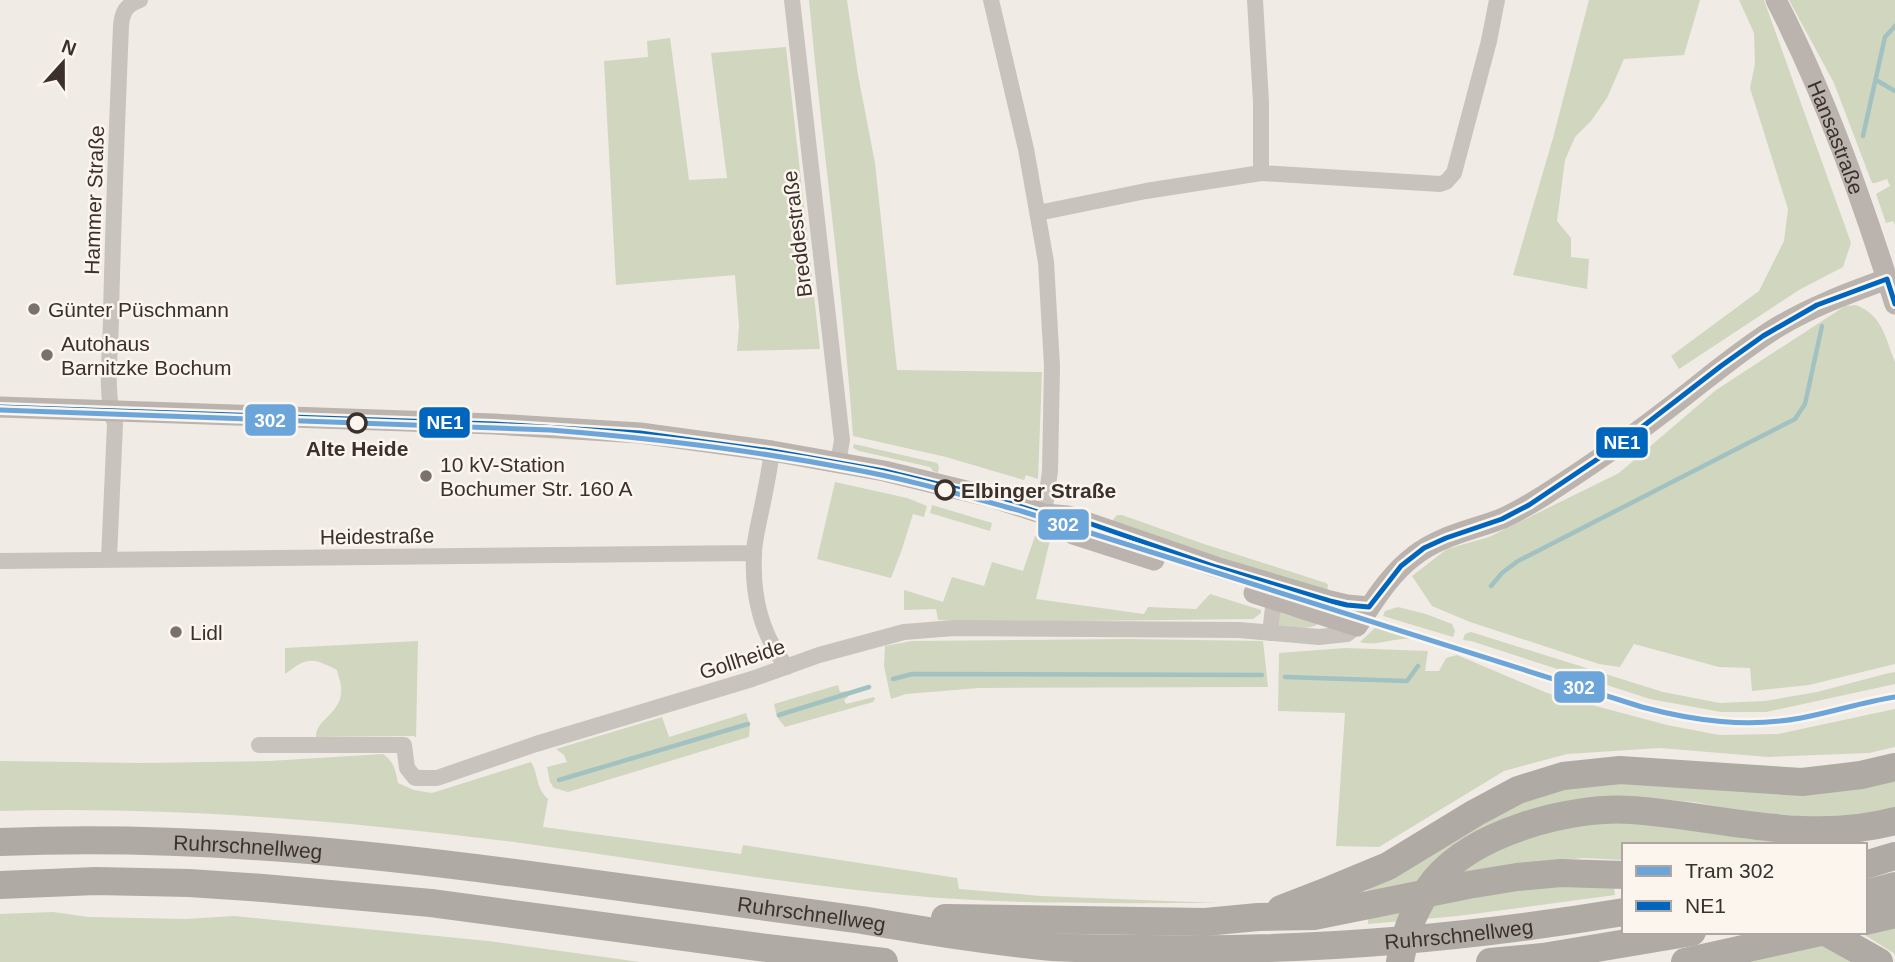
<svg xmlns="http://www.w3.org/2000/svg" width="1895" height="962" font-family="Helvetica,sans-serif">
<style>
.green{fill:#d1d6bf}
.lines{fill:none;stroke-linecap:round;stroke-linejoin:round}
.stream{stroke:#a1c2c1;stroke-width:4.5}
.street{stroke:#c9c3be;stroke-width:16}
.secondary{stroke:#bab3ae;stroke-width:21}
.highway{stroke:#afaaa4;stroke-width:28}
.bus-1-casing{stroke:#fbf5ee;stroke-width:10}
.bus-1{stroke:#0065bd;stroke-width:5}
.tram-1-casing{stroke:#fbf5ee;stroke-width:10}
.tram-1{stroke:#6ba5d9;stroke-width:5}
.poi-dot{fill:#7a716c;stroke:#fbf5ee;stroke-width:2.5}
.stop-dot{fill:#fbf5ee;stroke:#3b302b;stroke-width:3.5}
.labels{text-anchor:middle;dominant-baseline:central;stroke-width:5;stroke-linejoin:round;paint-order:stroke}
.street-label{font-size:21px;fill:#3b302b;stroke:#fbf5ee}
.poi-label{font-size:21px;fill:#3b302b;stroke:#fbf5ee;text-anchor:start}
.stop-label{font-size:21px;font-weight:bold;fill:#3b302b;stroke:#fbf5ee}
.line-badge{stroke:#fbf5ee;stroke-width:2.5}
.badge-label{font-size:19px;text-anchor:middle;font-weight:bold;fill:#fff}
</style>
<rect width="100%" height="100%" fill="#f0ebe5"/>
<!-- green -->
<path class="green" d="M809,0H847L858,75L875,163L897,370L1042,372L1038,479L1026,475L1024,480L946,457L853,436C843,290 822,145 809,0Z
M1589,0H1700L1684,55L1624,59L1607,98L1591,121L1575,137L1565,160L1557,221L1571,238V257L1589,259L1587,289L1513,275L1553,138Z
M1739,0H1764L1851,243L1843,267L1799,290L1679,369L1671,356L1759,291L1784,241L1788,209L1750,88L1755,64L1754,33Z
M1789,0H1895V225L1893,221L1886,223L1876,194L1890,186L1887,179L1875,183H1872L1834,83Z
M670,38L689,180L727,178L711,53L786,47L820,349L737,351L739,326L735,275L616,285L604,61L648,57L647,41Z
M1856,305C1883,316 1885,337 1895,362V664L1809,685L1752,691L1750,668L1719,667L1634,644L1620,667L1599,664L1470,622L1432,606L1412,576L1447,549L1489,537L1619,473L1716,390L1845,306Z
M854,444L937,463L939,467L938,473L933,471L930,467L859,451L853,448Z
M835,482L907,498L927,506L924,517L913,514L901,552L891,578L817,559Z
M932,505L992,523L990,531L930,513Z
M1117,515H1122L1201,543L1326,583L1328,585L1327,591L1231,561L1112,521Z
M1035,536L1050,540L1036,599L1144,614L1148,607L1196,609L1210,594L1261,610V613L1253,619L992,622L938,620L936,609L904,610V590L943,602L952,577L984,586L992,562L1023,571Z
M1398,607L1426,614L1452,624L1455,631L1453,637L1383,616L1385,611Z
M1280,613L1317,623V625C1306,630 1292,627 1279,626Z
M1377,626L1414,637L1413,639C1394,637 1376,647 1360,642Z
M1471,632L1663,692L1720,703L1765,701L1817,692L1889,673L1895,672V684L1766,712H1721L1650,699L1471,641L1463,640L1465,634Z
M1130,639L1263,641L1268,687L979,688L906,694L891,699L884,666L885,646L912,641Z
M418,641L416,738L414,736L316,737C315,719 344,713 341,687C341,682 338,676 337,670C312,657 307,657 285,674V648Z
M1345,648L1428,651L1425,671H1439L1446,658L1457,655L1547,693L1667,725L1719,735L1778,734L1895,709V747L1869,753L1768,757L1660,748L1567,754L1504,771L1379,847L1336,846L1345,713L1278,711L1279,653Z
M838,685L840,692L847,691L848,697L844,700L846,704L874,697L875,699L873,702L785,727L777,717L774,704Z
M746,713L750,725L749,737L568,792L554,788L550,782L547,767L567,762L564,755L556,749L662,717L669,737Z
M383,754C394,761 396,772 398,783L414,790L432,793L531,762C539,775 535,787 548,799L543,827L741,854L743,845L957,878L959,889L1041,896L1218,903C1114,903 1009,905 905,895C777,883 649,860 521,843C349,821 174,806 0,811V761L142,763L269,761Z
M1895,774V811L1834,819L1739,811L1694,802L1630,797L1590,821L1864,836L1863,842L1853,845H1624V860L1583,858L1459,872L1365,893L1376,882L1514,802L1598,781Z
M1546,884L1614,887L1615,895L1458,916L1368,924V918Z
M53,912L89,917L185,919L234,916L488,941L640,962H0V914Z
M1895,923V954L1860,932Z
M1818,942L1850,962H1733Z"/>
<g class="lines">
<!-- stream -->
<path class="stream" d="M1876,80L1895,91
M1863,136L1885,37L1895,26
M1491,586L1502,573L1518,561L1795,419L1805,404L1822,326
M1285,677L1407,681L1418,666
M893,679L912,674L1262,675
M779,715L869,687
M559,780L748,724"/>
<!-- street -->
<path class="street" d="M792,0L842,440L838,463
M991,0L1026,149L1046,262L1052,366L1050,471L1044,514
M1255,0L1261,102V173
M1038,213L1146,191L1261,173L1440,184L1446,182L1454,173L1489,41L1497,0
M772,451C769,475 764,498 759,521C757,532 754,543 754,554C752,594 761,635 787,667
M109,559L115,424C104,395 111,347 111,317C113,220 117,123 121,26C122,12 126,5 140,0
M0,561L754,553
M1270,633L1274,599
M259,745H404L407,768L415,778H437L536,744L752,679L819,655L904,632L954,628L1239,630L1319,637L1347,634L1357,626"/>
<!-- secondary -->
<g class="secondary">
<path id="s1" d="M1776,0C1826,97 1862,200 1895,304"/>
<path d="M0,407L494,424L640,433L772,451L884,471L991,497L1044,514L1068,516L1216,567L1330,601L1347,605L1369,607"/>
<path d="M1046,515L1073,534L1154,560"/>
<path d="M1254,593L1357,626C1374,601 1389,575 1414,556C1439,536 1472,530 1501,519C1515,513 1530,504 1543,496C1585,469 1626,441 1665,411C1702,383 1736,353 1776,328C1811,307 1848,293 1887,279"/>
</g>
<!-- highway -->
<g class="highway">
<path id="s2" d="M0,842C185,834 370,853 553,878C656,892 759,906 862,920C925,931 988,941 1052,947C1083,949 1116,948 1147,949C1307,952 1466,938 1624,912"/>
<path d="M1865,865L1895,856"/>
<path d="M0,885L96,881L189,883L263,888L431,903L759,947L884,962"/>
<path d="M1865,894L1895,886"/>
<path d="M1281,909L1330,890L1388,866L1475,813L1518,790L1563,776L1620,770L1802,782L1861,775L1895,767"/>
<path d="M945,918L1205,922L1258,917L1314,916L1468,885L1517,877L1561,873L1624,875"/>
<path d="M1865,921L1895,914"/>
<path d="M1826,932L1879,962"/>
<path d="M1400,962C1405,931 1416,904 1435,880C1475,832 1570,806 1631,810C1720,816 1805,845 1895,821"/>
<path d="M1490,962L1543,957L1692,932"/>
<path d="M1685,962L1820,932"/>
</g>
<defs>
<path id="bus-1" d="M0,407L494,424L640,433L772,451L884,471L991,497L1044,514L1068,516L1216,567L1330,601L1347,605L1369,607L1401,566L1424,548L1446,538L1502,519L1529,505L1620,444L1721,366L1763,336L1817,305L1887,279L1895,304"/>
</defs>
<!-- bus-1 casing -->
<use href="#bus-1" class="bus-1-casing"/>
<!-- bus-1 -->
<use href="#bus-1" class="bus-1"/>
<defs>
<path id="tram-1" d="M0,410L550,430C651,438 751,450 851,469C908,479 965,496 1021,511L1642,707C1695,721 1747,728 1801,718C1833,712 1863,702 1895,697"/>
</defs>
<!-- tram-1 casing -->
<use href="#tram-1" class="tram-1-casing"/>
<!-- tram-1 -->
<use href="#tram-1" class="tram-1"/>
</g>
<!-- markers -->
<g class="poi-dot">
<circle cx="34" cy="309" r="7"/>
<circle cx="47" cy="355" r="7"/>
<circle cx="426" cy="476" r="7"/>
<circle cx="176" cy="632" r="7"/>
</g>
<g class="stop-dot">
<circle cx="357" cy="423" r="9"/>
<circle cx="945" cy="490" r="9"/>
</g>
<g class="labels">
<!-- street labels -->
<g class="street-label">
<text stroke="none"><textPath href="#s1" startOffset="150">Hansastraße</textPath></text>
<text transform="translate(94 200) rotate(-88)">Hammer Straße</text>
<text transform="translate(797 234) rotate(-97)">Breddestraße</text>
<text transform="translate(377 536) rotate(-1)">Heidestraße</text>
<text transform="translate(742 659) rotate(-18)">Gollheide</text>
<text stroke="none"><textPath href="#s2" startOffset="248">Ruhrschnellweg</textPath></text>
<text stroke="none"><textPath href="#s2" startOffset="816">Ruhrschnellweg</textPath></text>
<text stroke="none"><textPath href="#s2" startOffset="1466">Ruhrschnellweg</textPath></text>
</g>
<!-- poi labels -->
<g class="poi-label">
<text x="48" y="309">Günter Püschmann</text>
<text x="61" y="343">Autohaus<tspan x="61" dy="24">Barnitzke Bochum</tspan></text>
<text x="440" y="464">10 kV-Station<tspan x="440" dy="24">Bochumer Str. 160 A</tspan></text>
<text x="190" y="632">Lidl</text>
</g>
<!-- stop labels -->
<g class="stop-label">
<text x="357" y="448">Alte Heide</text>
<text x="961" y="490" text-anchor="start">Elbinger Straße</text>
</g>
</g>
<g class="line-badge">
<rect x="244" y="403" width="53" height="34" rx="7" fill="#6ba5d9"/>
<rect x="418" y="406" width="53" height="33" rx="7" fill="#0065bd"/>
<rect x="1595" y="426" width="54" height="33" rx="7" fill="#0065bd"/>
<rect x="1037" y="508" width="53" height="33" rx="7" fill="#6ba5d9"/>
<rect x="1553" y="670" width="53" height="34" rx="7" fill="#6ba5d9"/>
</g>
<g class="badge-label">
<text x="270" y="427">302</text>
<text x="445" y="429">NE1</text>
<text x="1622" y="449">NE1</text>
<text x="1063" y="531">302</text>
<text x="1579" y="694">302</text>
</g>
<!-- legend -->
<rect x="1622" y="843" width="245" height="91" fill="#fbf5ee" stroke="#aea6a0" stroke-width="2"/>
<rect x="1636" y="866" width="35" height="10" fill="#6ba5d9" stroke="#aea6a0" stroke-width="2"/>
<text x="1685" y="878" font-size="21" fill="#3b302b">Tram 302</text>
<rect x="1636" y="901" width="35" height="10" fill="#0065bd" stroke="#aea6a0" stroke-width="2"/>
<text x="1685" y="913" font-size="21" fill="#3b302b">NE1</text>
<!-- north arrow -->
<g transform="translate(63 63) rotate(21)" stroke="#fbf5ee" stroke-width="5" paint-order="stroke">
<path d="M0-5L12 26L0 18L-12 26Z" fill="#3b302b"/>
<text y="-10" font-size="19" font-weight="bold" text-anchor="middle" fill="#3b302b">N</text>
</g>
</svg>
